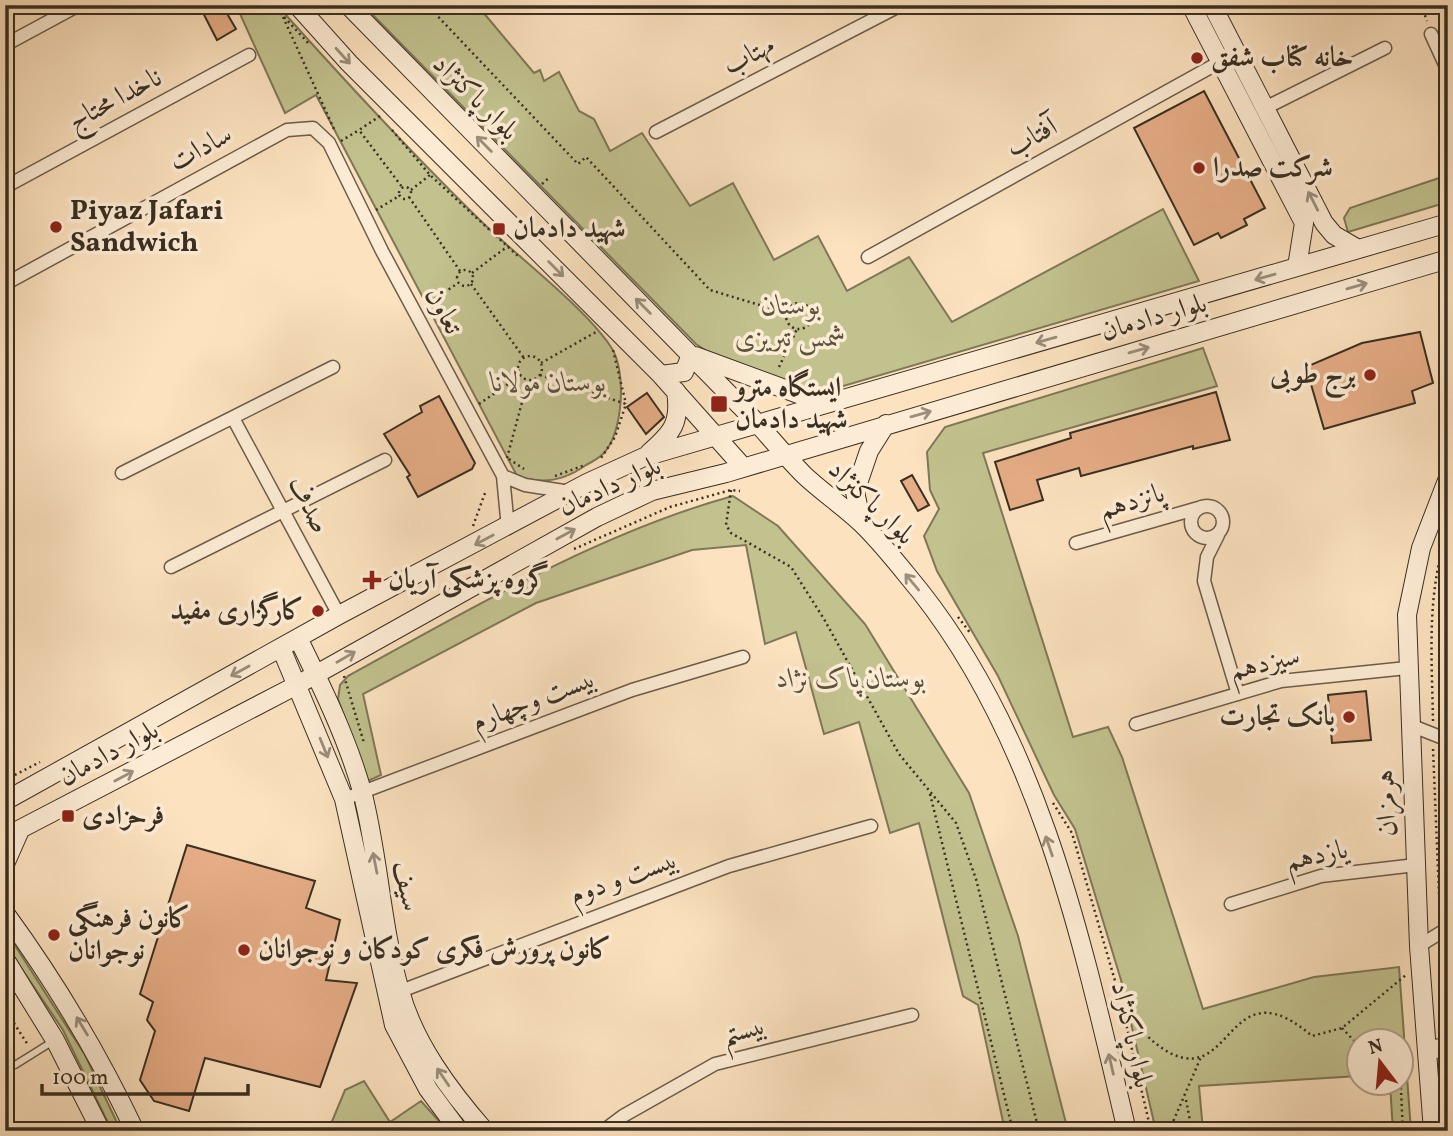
<svg xmlns="http://www.w3.org/2000/svg" width="1453" height="1136" font-family="Vollkorn,Amiri,serif">
<style>
.green{fill:#c2c28f;stroke:#7e7858;stroke-width:2}
.building{fill:#e6ad86;stroke:#392f22;stroke-width:2}
.lines{fill:none;stroke-linecap:round;stroke-linejoin:round}
.lane-casing{stroke:#6a5c49;stroke-width:9}
.street-casing{stroke:#6a5c49;stroke-width:15}
.secondary-casing{stroke:#392f22;stroke-width:20}
.path{stroke:#392f22;stroke-width:2.5;stroke-dasharray:2 3.5;stroke-linecap:butt}
.lane{stroke:#fdecd5;stroke-width:6}
.street{stroke:#fdecd5;stroke-width:12}
.secondary{stroke:#fdecd5;stroke-width:18}
.oneway{stroke:#9b8e7c}
.poi-dot{fill:#8f2418;stroke:#fdecd5;stroke-width:2.5}
.labels{text-anchor:middle;dominant-baseline:central;stroke-width:7;stroke-linejoin:round;paint-order:stroke}
.street-label{font-size:28px;fill:#392f22;stroke:#fdecd5}
.poi-label{font-size:28px;font-weight:bold;fill:#392f22;stroke:#fdecd5;text-anchor:start}
.park-label{font-size:28px;font-style:italic;fill:#5b543d;stroke:#fdecd5}
</style>
<rect width="100%" height="100%" fill="#fce2bf"/>
<filter id="stains"><feTurbulence type="fractalNoise" baseFrequency=".00286" numOctaves="4"/><feColorMatrix values="0 0 0 0 .2 0 0 0 0 .09 0 0 0 0 .02 0 0 0 .5 -.17"/></filter>
<radialGradient id="worn" r=".72"><stop offset=".6" stop-color="#630" stop-opacity="0"/><stop offset="1" stop-color="#630" stop-opacity=".3"/></radialGradient>
<!-- green -->
<path class="green" d="M236,5H277C344,80 413,155 485,225C522,260 584,307 611,347C627,370 623,433 604,453C599,458 592,462 586,465C564,481 542,485 517,476L316,95L285,113Z
M363,5H477L534,73L540,70L544,81L559,72L579,111L594,119L610,151L642,133L690,206L733,183L774,260L818,236L847,291L909,257L952,322L1163,209L1199,281L823,392C780,385 731,369 696,344Z
M1448,175V202L1348,232L1344,218L1350,208Z
M1203,348L1217,386L983,453L1073,737L1108,727L1122,757L1203,1009L1314,977L1399,967L1411,1131H1393L1390,1084H1400V1042H1358V1076L1199,1086L1203,1131H1156L1121,980L1075,829L1054,795L998,676L937,571L924,536L939,509L930,490L927,452L945,427Z
M733,496L778,526L865,624L969,793L1018,936L1068,1131H1005L978,1005L963,996L919,823L890,833L859,722L824,734L796,632L765,644L746,545L692,550L536,603L363,694L381,775L368,781L338,699L340,685L348,676C468,610 601,532 733,496Z
M9,936L85,1055L121,1131H112L63,1030L5,944Z
M364,1081L390,1122L421,1101L448,1131H328L345,1090Z"/>
<!-- building -->
<path class="building" d="M199,5H222L236,29L217,40Z
M1204,91L1265,208L1244,219L1247,225L1221,238L1218,233L1194,245L1134,128Z
M1420,332L1433,383L1412,391L1415,403L1324,429L1306,367L1362,343Z
M1216,392L1230,440L1193,449V446L1081,476L1079,468L1037,480L1043,500L1010,510L995,462L1071,438L1070,433Z
M647,393L664,417L646,434L627,407Z
M439,396L475,463L472,469L418,497L407,477L410,475L384,434L422,412L420,406Z
M912,475L929,505L918,511L901,481Z
M1366,691L1371,740L1332,743L1328,695Z
M187,845L315,881L306,908L340,920L326,980L357,983L320,1087L205,1058L189,1111L154,1101L140,1080L155,1031L147,1020L153,1002L140,994Z"/>
<g class="lines">
<defs>
<path id="lane" d="M15,1065L55,1040"/>
<path id="street" d="M1431,34L1448,71
M5,45L79,5
M1265,108L1385,48
M656,132L901,5
M5,187L249,55
M868,257L1220,62
M5,284L287,130L313,128L329,143L382,251L503,476L508,528
M233,418L339,615
M122,473L333,367
M503,476L525,485L570,492
M1191 522a16 16 0 1 1 32 0a16 16 0 1 1-32 0Z
M1218,535L1207,557L1204,581L1238,694
M1076,543L1202,507
M171,567L385,460
M1136,724L1281,681L1407,668
M1410,725L1448,740
M344,799L632,690L743,657
M1231,904L1321,876L1416,865
M1419,946L1448,928
M393,994L729,866L871,826
M603,1131L623,1116L715,1064L912,1015"/>
<path id="secondary" d="M297,5L349,63L661,375L743,467
M348,5L758,424C773,441 788,459 804,475C822,492 843,506 861,523C882,543 901,568 920,591C1041,744 1083,945 1127,1131
M1191,5L1304,223L1297,267
M1212,5L1324,223L1334,235L1358,249
M695,356L812,399L831,397
M661,375L684,372L691,355
M649,453C672,433 681,423 676,391
M862,523L855,492L869,451L886,424
M298,638C322,687 347,738 362,791C379,856 381,926 400,991C414,1043 450,1091 485,1131
M281,648L344,799L394,1025L428,1089L459,1131
M5,801L339,615L587,483L644,457L1448,223
M5,837L297,685L597,517L652,491L726,473L1448,259
M5,864L20,830
M5,913C56,983 98,1053 135,1131
M5,959L55,1040L101,1131
M1428,1050L1448,1047
M1433,1131L1419,946L1407,615L1421,548L1448,478"/>
</defs>
<!-- lane casing -->
<use href="#lane" class="lane-casing"/>
<!-- street casing -->
<use href="#street" class="street-casing"/>
<!-- secondary casing -->
<use href="#secondary" class="secondary-casing"/>
<!-- path -->
<path class="path" d="M273,5L310,45
M427,5L578,164L586,157L710,290L786,313
M1421,5L1427,21
M283,17L334,129
M380,116L359,130L402,187
M392,130L430,175L519,257
M341,141L359,130
M542,184L550,177
M399 193a6 6 0 1 1 12 0a6 6 0 1 1-12 0Z
M411,190L430,175
M409,197L460,271
M376,210L399,196
M457 278a8 8 0 1 1 16 0a8 8 0 1 1-16 0Z
M472,273L508,246
M471,284L524,358
M786 316a13 13 0 1 1 26 0a13 13 0 1 1-26 0Z
M426,305L458,283
M613,350L626,404
M518 368a12 12 0 1 1 24 0a12 12 0 1 1-24 0Z
M541,363L596,332
M779,367L797,329
M540,375L626,404L615,437L601,458
M479,404L521,375
M507,458L528,380
M509,459L524,469
M555,476L585,465
M731,490L726,525L731,533L791,567L824,619L899,754L956,823L976,879L1039,1131
M473,526L485,493
M574,549L670,507L731,490L740,491
M958,617L971,634
M344,676L364,743
M1433,721C1432,658 1426,592 1448,531
M1433,749L1440,917
M5,780L40,762
M930,794L1013,1131
M1053,803L1072,833L1120,998L1151,1131
M1442,948L1447,1018
M5,1009L28,1045
M1126,1013C1141,1030 1160,1053 1184,1058C1233,1067 1235,970 1312,1036L1342,1028L1406,975
M1342,1028L1358,1045
M1400,1056L1411,1053
M1400,1071L1403,1131
M1186,1100L1192,1131
M1169,1131L1201,1057"/>
<!-- lane -->
<use href="#lane" class="lane"/>
<!-- street -->
<use href="#street" class="street"/>
<!-- secondary -->
<use href="#secondary" class="secondary"/>
</g>
<!-- one-way arrows -->
<defs><path id="oneway-shaft" d="M-6 0H5M1.5-3L5.5 0L1.5 3" fill="none" stroke-width="1.6" stroke-linecap="round" stroke-linejoin="round" transform="scale(1.75)"/></defs>
<g class="oneway">
<use href="#oneway-shaft" transform="translate(343 56) rotate(48)"/>
<use href="#oneway-shaft" transform="translate(484 144) rotate(-135)"/>
<use href="#oneway-shaft" transform="translate(1313 201) rotate(-117)"/>
<use href="#oneway-shaft" transform="translate(556 269) rotate(45)"/>
<use href="#oneway-shaft" transform="translate(1265 277) rotate(164)"/>
<use href="#oneway-shaft" transform="translate(1357 286) rotate(-16)"/>
<use href="#oneway-shaft" transform="translate(643 306) rotate(-135)"/>
<use href="#oneway-shaft" transform="translate(1046 340) rotate(164)"/>
<use href="#oneway-shaft" transform="translate(1139 350) rotate(-16)"/>
<use href="#oneway-shaft" transform="translate(921 414) rotate(-16)"/>
<use href="#oneway-shaft" transform="translate(566 534) rotate(-29)"/>
<use href="#oneway-shaft" transform="translate(484 540) rotate(152)"/>
<use href="#oneway-shaft" transform="translate(912 582) rotate(-130)"/>
<use href="#oneway-shaft" transform="translate(346 657) rotate(-30)"/>
<use href="#oneway-shaft" transform="translate(240 671) rotate(151)"/>
<use href="#oneway-shaft" transform="translate(324 748) rotate(68)"/>
<use href="#oneway-shaft" transform="translate(124 776) rotate(-28)"/>
<use href="#oneway-shaft" transform="translate(1049 846) rotate(-109)"/>
<use href="#oneway-shaft" transform="translate(375 863) rotate(-101)"/>
<use href="#oneway-shaft" transform="translate(82 1026) rotate(-121)"/>
<use href="#oneway-shaft" transform="translate(1111 1064) rotate(-103)"/>
<use href="#oneway-shaft" transform="translate(443 1077) rotate(-124)"/>
</g>
<!-- markers -->
<g class="poi-dot">
<circle cx="1197" cy="58" r="7"/>
<circle cx="1199" cy="168" r="7"/>
<circle cx="56" cy="227" r="7"/>
<rect x="492" y="222" width="14" height="14" rx="3.5"/>
<circle cx="1370" cy="375" r="7"/>
<rect x="710" y="395" width="18" height="18" rx="3.5"/>
<path d="M368.5 569.5h7v7h7v7h-7v7h-7v-7h-7v-7h7z"/>
<circle cx="318" cy="611" r="7"/>
<circle cx="1349" cy="717" r="7"/>
<rect x="61" y="809" width="14" height="14" rx="3.5"/>
<circle cx="54" cy="935" r="7"/>
<circle cx="244" cy="950" r="7"/>
</g>
<g class="labels">
<!-- street labels -->
<g class="street-label">
<text transform="translate(749 56) rotate(-27)">مهتاب</text>
<text transform="translate(475 98) rotate(45)">بلوار پاکنژاد</text>
<text transform="translate(115 100) rotate(-28)">ناخدا محتاج</text>
<text transform="translate(1032 138) rotate(-29)">آفتاب</text>
<text transform="translate(201 149) rotate(-29)">سادات</text>
<text transform="translate(443 311) rotate(61)">تعاون</text>
<text transform="translate(1154 318) rotate(-16)">بلوار دادمان</text>
<text transform="translate(610 487) rotate(-24)">بلوار دادمان</text>
<text transform="translate(1132 502) rotate(-16)">پانزدهم</text>
<text transform="translate(871 503) rotate(44)">بلوار پاکنژاد</text>
<text transform="translate(308 505) rotate(62)">صدف</text>
<text transform="translate(1265 664) rotate(-13)">سیزدهم</text>
<text transform="translate(534 701) rotate(-21)">بیست وچهارم</text>
<text transform="translate(109 754) rotate(-28)">بلوار دادمان</text>
<text transform="translate(1387 803) rotate(-93)">هرمزان</text>
<text transform="translate(1317 856) rotate(-12)">یازدهم</text>
<text transform="translate(624 878) rotate(-20)">بیست و دوم</text>
<text transform="translate(406 886) rotate(79)">سیف</text>
<text transform="translate(744 1031) rotate(-15)">بیستم</text>
<text transform="translate(1131 1035) rotate(77)">بلوار پاکنژاد</text>
</g>
<!-- poi labels -->
<g class="poi-label">
<text x="1211" y="58">خانه کتاب شفق</text>
<text x="1213" y="168">شرکت صدرا</text>
<text x="70" y="211">Piyaz Jafari<tspan x="70" dy="32">Sandwich</tspan></text>
<text x="513" y="229">شهید دادمان</text>
<text x="1356" y="375" text-anchor="end">برج طوبی</text>
<text x="735" y="388">ایستگاه مترو<tspan x="735" dy="32">شهید دادمان</tspan></text>
<text x="388" y="580">گروه پزشکی آریان</text>
<text x="304" y="611" text-anchor="end">کارگزاری مفید</text>
<text x="1335" y="717" text-anchor="end">بانک تجارت</text>
<text x="82" y="816">فرحزادی</text>
<text x="68" y="919">کانون فرهنگی<tspan x="68" dy="32">نوجوانان</tspan></text>
<text x="258" y="950">کانون پرورش فکری کودکان و نوجوانان</text>
</g>
<!-- park labels -->
<g class="park-label">
<text x="791" y="306">بوستان<tspan x="791" dy="32">شمس تبریزی</tspan></text>
<text x="549" y="383">بوستان مولانا</text>
<text x="851" y="679">بوستان پاک نژاد</text>
</g>
</g>
<!-- margin -->
<rect width="1453" height="1136" fill="none" stroke="#fce2bf" stroke-width="28"/>
<rect x="7" y="7" width="1439" height="1122" fill="none" stroke="#392f22" stroke-width="3.5"/>
<rect x="14" y="14" width="1425" height="1108" fill="none" stroke="#392f22" stroke-width="2"/>
<!-- north arrow -->
<g transform="translate(1380 1062) rotate(344)"><circle r="33" fill="#fdecd5" stroke="#afa08d" stroke-width="2"/>
<path d="M0-5L12 26L0 18L-12 26Z" fill="#8f2418"/>
<text y="-10" font-size="19" font-weight="bold" text-anchor="middle" fill="#392f22">N</text>
</g>
<!-- scale -->
<path d="M42 1084v10h206v-10" fill="none" stroke="#392f22" stroke-width="3.5"/>
<text x="52" y="1084" font-size="21" fill="#392f22" stroke="#fdecd5" stroke-width="5" paint-order="stroke">100 m</text>
<rect width="100%" height="100%" filter="url(#stains)"/>
<rect width="100%" height="100%" fill="url(#worn)"/>
</svg>
